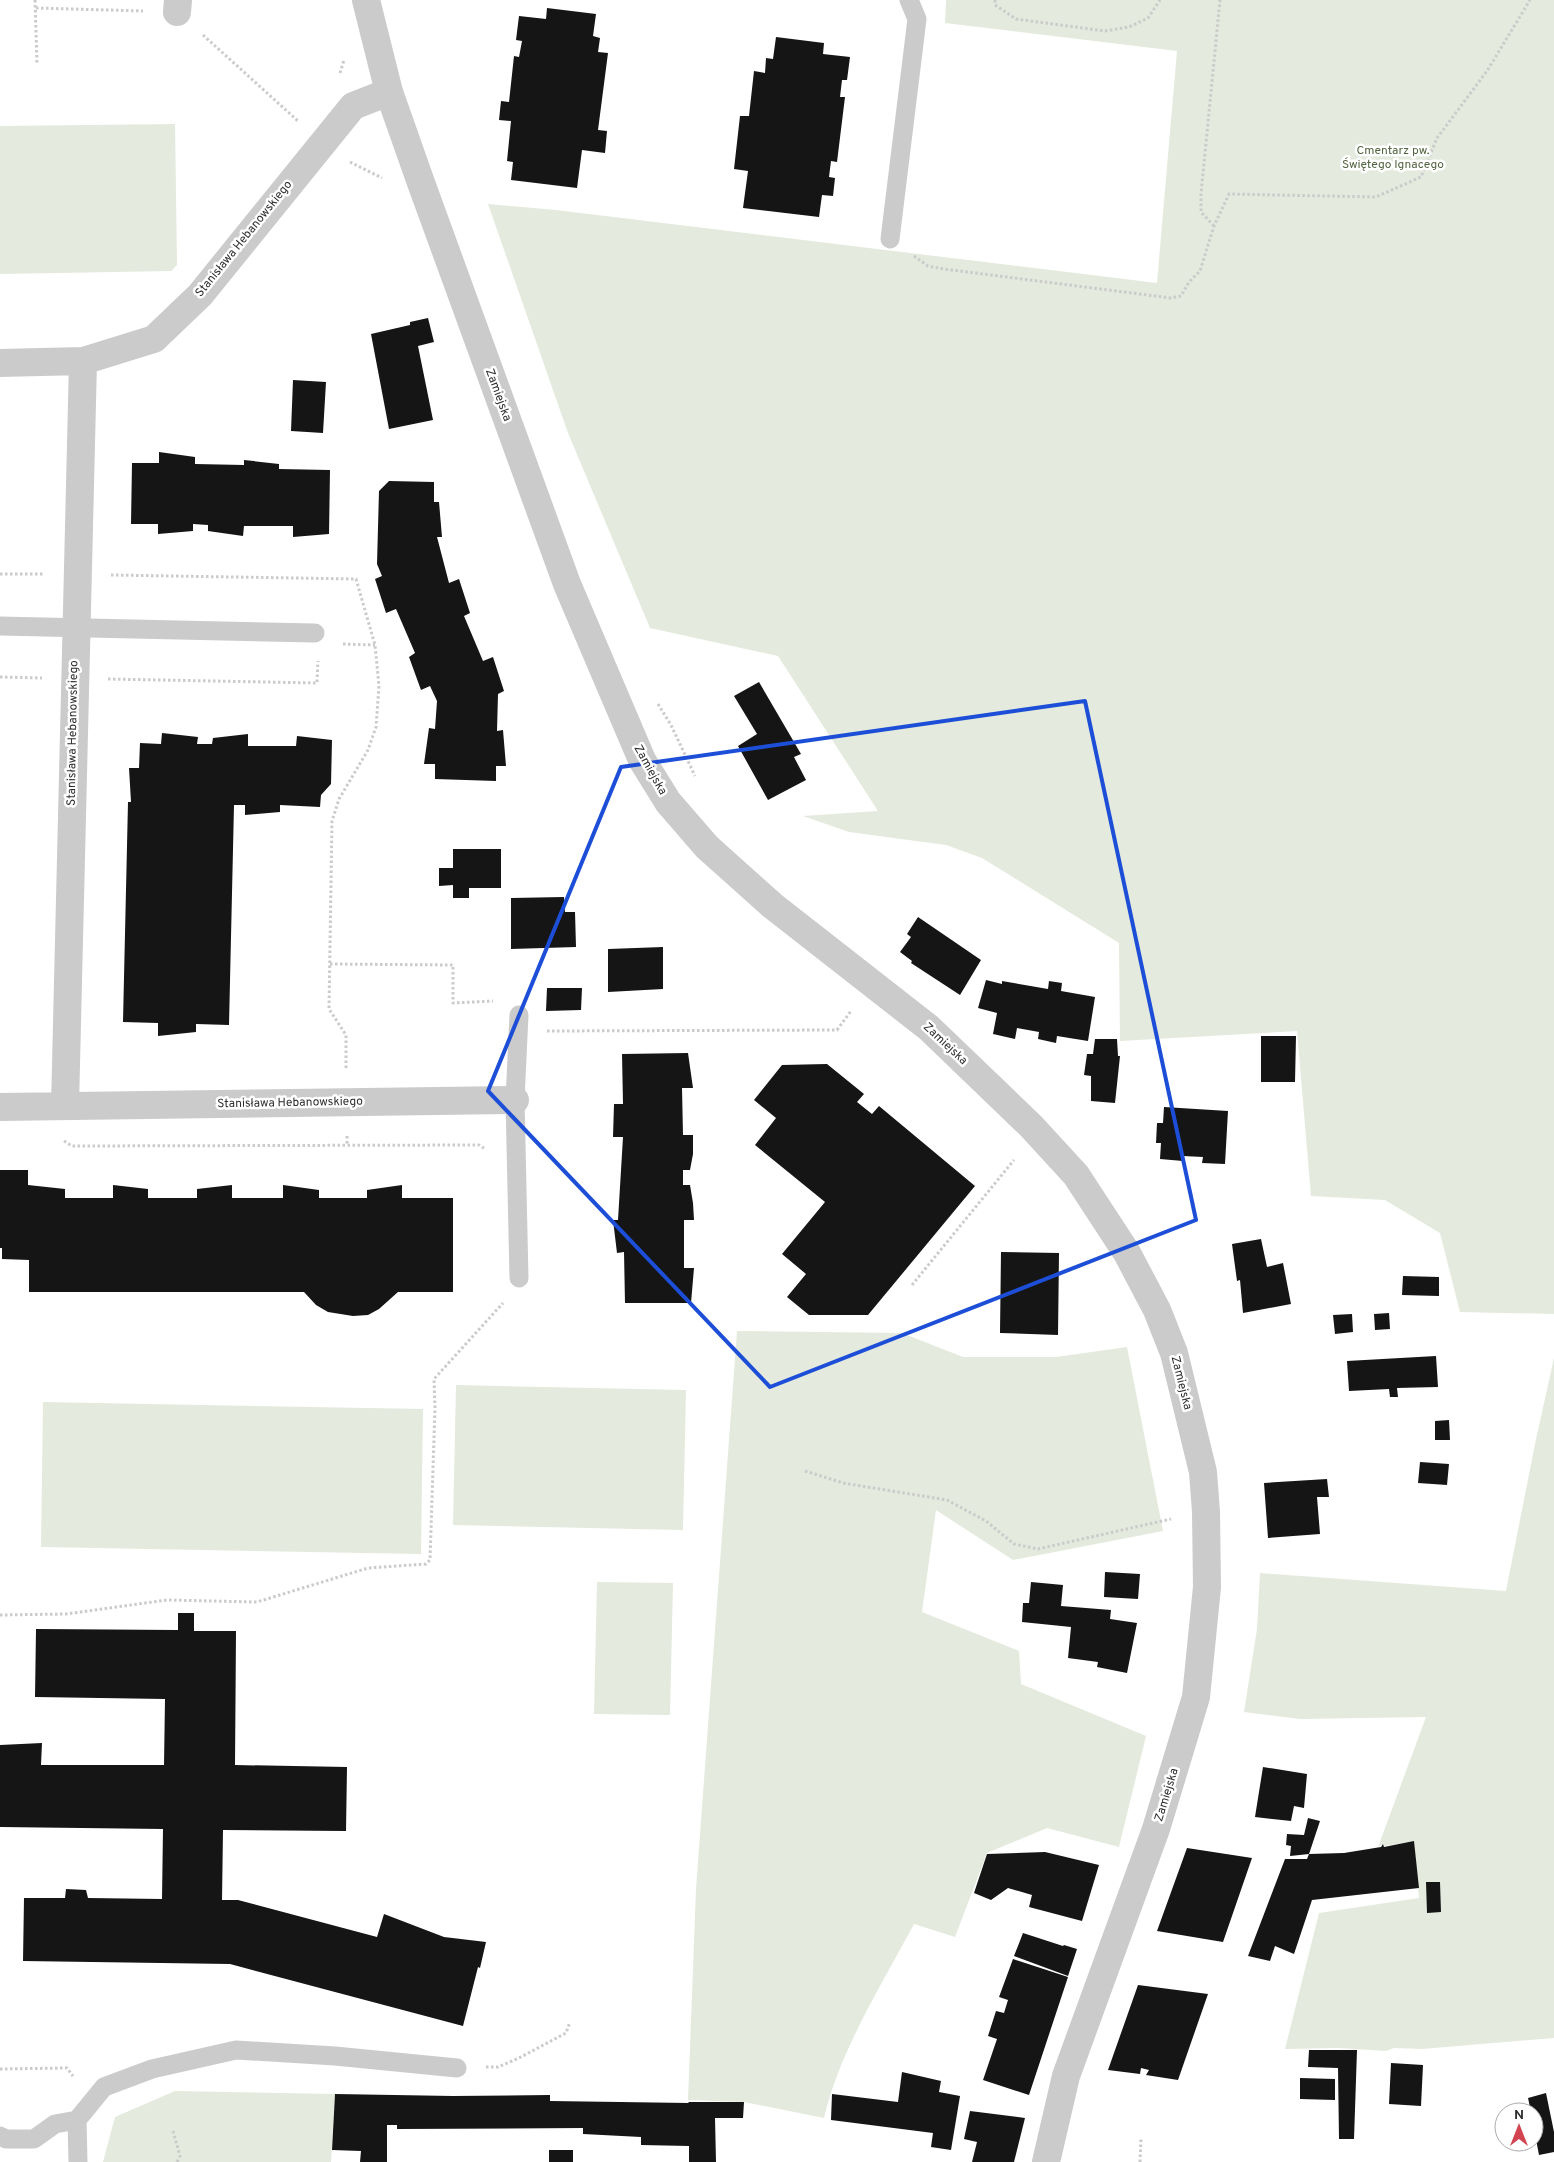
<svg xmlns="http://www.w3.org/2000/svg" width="1554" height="2162" font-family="Overpass,sans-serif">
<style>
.green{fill:#e4eadd}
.building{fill:#151515}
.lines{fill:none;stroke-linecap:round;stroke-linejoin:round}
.path{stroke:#cbcbcb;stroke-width:3;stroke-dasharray:2.5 2.5;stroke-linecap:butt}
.service{stroke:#cbcbcb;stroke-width:19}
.minor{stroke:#cbcbcb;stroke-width:28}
.tertiary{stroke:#cbcbcb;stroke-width:28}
.marked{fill:none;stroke:#1d4ed8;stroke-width:4;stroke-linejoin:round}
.labels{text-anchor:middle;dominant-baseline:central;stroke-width:5;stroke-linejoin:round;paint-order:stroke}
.park-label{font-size:12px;fill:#526440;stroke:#fff}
.street-label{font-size:12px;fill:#2e2e2e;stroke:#fff}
</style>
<rect width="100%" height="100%" fill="#fff"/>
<!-- green -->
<path class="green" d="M946,0H1554V1314L1460,1312L1440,1233L1385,1200L1311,1196L1297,1031L1120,1041L1119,943L982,858L946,845L849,832L803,816L878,811L778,656L650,628L568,433L488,204L556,210L1157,283L1177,51L945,23Z
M175,124L177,265L171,271L0,274V126Z
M737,1331L902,1333L963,1357H1056L1127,1347L1163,1531L1013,1560L936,1510L922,1612L1019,1651L1021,1684L1146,1736L1119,1847L1047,1828L987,1853L955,1937L914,1924C881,1986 840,2050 824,2118L744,2102L688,2100L696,1889Z
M1554,1358V2038L1422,2049L1394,2048L1386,2051L1338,2048L1285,2049L1319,1913L1419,1898L1414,1842L1384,1846L1383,1844L1378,1847L1426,1717L1300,1719L1244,1712L1257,1629L1260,1573L1506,1591L1535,1444Z
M456,1385L686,1390L683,1530L453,1525Z
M43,1402L423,1409L421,1554L41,1547Z
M597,1582L673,1583L670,1715L594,1714Z
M175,2091L335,2094L331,2162H103L115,2117Z"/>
<!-- building -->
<path class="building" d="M547,8L596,14L593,36L600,38L598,52L608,53L598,130L607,131L605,153L582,150L577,188L511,180L513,162L507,161L511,121L499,120L501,101L509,102L514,56L519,57L522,41L516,40L519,16L546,19Z
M776,37L824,43L823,54L850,57L847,80H842L840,97H845L837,162L831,161L829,177L835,178L833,196L822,195L819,217L743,208L748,171L734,169L740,116H749L754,71L765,73L766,58L773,59Z
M428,318L434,342L418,346L433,420L389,429L371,334L410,325V322Z
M293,380L326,382L323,433L291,431Z
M159,452L195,457V464L244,465V460L279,464V469L330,470L329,534L293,537V526H244L243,536L208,531V525L193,524V531L158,534V524H131L132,463H159Z
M389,481L434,482V502H439L442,537H437L449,583L459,579L470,613L464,616L483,661L493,657L504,691L498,694L497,731L503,730L506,766H496V781L435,779V764H424L429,728L435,729L437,701L430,686L421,690L409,657L415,653L396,609L386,613L375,579L382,576L377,564L379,491Z
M759,682L801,754L794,757L806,780L768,800L738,746L757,734L734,696Z
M162,733L198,737L197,744H212L213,738L248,734V746H296L297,736L332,740L331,784L321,795L320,807L280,805V812L245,815V805H234L229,1025L196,1024V1032L158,1036V1023L123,1022L128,802H131L129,768H139L140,743L161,744Z
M453,849H501V888H469V898H453V885L439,886V868H453Z
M564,897L565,912H575L576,947L511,949V898Z
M918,917L981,960L960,995L911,963L912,961L900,952L911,937L907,934Z
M663,947V989L608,992V949Z
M986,980L1002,984V981L1048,989L1049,981L1062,983L1061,991L1095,997L1088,1041L1057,1036L1056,1043L1038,1039L1039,1032L1017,1028L1015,1039L993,1034L997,1013L978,1008Z
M547,988H582L581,1010L546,1011Z
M1261,1036H1296L1295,1082H1261Z
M1095,1039H1117L1118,1056H1120L1115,1103L1091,1101V1076L1084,1075L1087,1054H1093Z
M688,1053L693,1088H682L683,1135H693V1154L690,1170H683V1185H690L693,1203L694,1220H684V1268H694L691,1303H625L624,1252L617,1253L613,1220H618L623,1137H613L614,1104H623L622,1054Z
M827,1064L864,1094L857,1102L872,1114L879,1106L975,1186L868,1315H809L787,1297L806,1274L782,1254L825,1202L755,1145L776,1118L754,1100L782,1065Z
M1164,1107L1228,1111L1225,1164L1202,1163L1203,1157L1183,1156V1161L1160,1159L1161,1143H1156L1157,1123H1163Z
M0,1170H28V1185L65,1189V1198H113V1185L148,1189V1198H197V1189L232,1185V1198H283V1185L319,1190V1198H367V1190L402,1185V1198H453V1292H398L379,1309L368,1315L353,1316L328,1312L316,1305L304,1292H29V1260L2,1259V1248H0Z
M1261,1239L1267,1267L1283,1263L1291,1304L1243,1313L1240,1280L1237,1281L1232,1244Z
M1001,1252L1059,1253L1058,1335L1000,1333Z
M1403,1276L1439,1277V1296L1402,1295Z
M1389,1313L1390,1329L1375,1330L1374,1314Z
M1352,1314L1353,1332L1335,1334L1333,1315Z
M1436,1356L1438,1387L1397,1388L1398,1397H1390L1389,1389L1349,1391L1347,1361Z
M1449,1420L1450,1440H1435V1421Z
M1420,1462L1449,1464L1447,1485L1418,1483Z
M1327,1479L1329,1497H1317L1320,1534L1268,1538L1264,1483Z
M1105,1572L1140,1574L1138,1599L1104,1597Z
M1031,1582L1063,1585L1061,1606L1111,1610L1110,1619L1137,1623L1127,1673L1097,1667L1098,1662L1068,1658L1071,1627L1022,1622L1023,1603H1029Z
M178,1613H194V1631H236L235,1765L347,1767L346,1831L223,1830L222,1900H238L377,1937L384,1914L444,1937L486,1942L480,1968L478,1967L463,2026L230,1964L23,1961L24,1898H65L66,1889L86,1890L88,1898L162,1899L163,1829L0,1827V1745L42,1743L41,1765H164L165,1699L35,1697L36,1629L178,1630Z
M1263,1767L1307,1774L1304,1808L1294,1806L1291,1821L1255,1817Z
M1308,1818L1320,1821L1309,1854L1290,1856L1291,1846L1286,1845L1287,1834L1304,1835Z
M1414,1841L1419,1888L1312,1900L1294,1954L1275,1946L1270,1961L1248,1956L1285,1859H1307L1309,1854L1344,1853L1381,1847L1383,1844L1384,1847Z
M1187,1848L1252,1858L1223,1942L1157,1931Z
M1045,1852L1099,1865L1082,1921L1029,1907L1032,1895L1008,1888L991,1900L974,1893L987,1854Z
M1426,1882H1440L1441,1912L1427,1913Z
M1023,1933L1063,1946L1064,1945L1077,1949L1068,1976L1014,1956Z
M1013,1959L1068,1977L1029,2095L983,2080L997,2039L988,2036L996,2011L1004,2013L1008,2000L999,1997Z
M1138,1985L1208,1994L1178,2080L1146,2075L1149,2070L1141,2068L1140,2074L1108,2070Z
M1309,2050H1357L1354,2139H1339L1338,2068L1308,2067Z
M1391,2063L1423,2065L1421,2106L1389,2104Z
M902,2072L941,2081L939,2092L960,2096L951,2150L931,2147L933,2133L831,2120L832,2094L898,2102Z
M1300,2078L1335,2079V2100L1300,2099Z
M1546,2093L1554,2132V2152L1539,2155L1534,2129V2112H1531L1528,2098Z
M335,2094L453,2096L550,2095V2101L689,2103L688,2102H744L743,2118H715L716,2162H689V2146L641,2145V2137L583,2134V2128L397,2129V2125H387V2162H360L361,2151L332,2150Z
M970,2111L1025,2118L1014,2162H972L977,2142L964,2139Z
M549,2150H573V2162H549Z"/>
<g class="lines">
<!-- path -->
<path class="path" d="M35,0L37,63
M995,0V5L1016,19L1105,31L1129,27L1148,18L1160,0
M36,8L143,11
M203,35L298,121
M340,73L344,60
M350,162L382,178
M1214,226L1201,212V194L1220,0
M914,256L928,266L944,269L1171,298L1181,296L1189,282L1200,271L1214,226L1229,194L1376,197L1421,177L1437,138L1487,71L1530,0
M0,574H44
M111,575L356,579L375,645L379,686L376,727L368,750L339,799L332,821L329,1009L346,1035V1069
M343,644L375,645
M0,677L42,678
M108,679L317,683L318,661
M658,704L671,725L695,776
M330,964L453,965V1003L493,1001
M547,1031L837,1030L851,1011
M347,1136V1145
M64,1141L72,1146L479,1145L485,1149
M912,1285L1014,1160
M805,1471L843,1483L947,1500L986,1521L1014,1544L1038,1549L1171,1519
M0,1615L66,1614L167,1600L257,1602L368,1568L426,1564L430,1560L435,1408L434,1379L503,1303
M486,2067H498L519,2058L566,2033L570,2022
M0,2069L67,2068L73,2076
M173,2131L180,2156L177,2162
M1140,2162L1141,2138"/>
<!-- service -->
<path class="service" d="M890,239L917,19L909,0
M0,626L315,633
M519,1015L515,1100L519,1278
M0,2136L6,2139H34L55,2124L77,2120
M78,2162L77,2120L104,2087L152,2069L236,2050L335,2056L457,2068"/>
<!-- minor -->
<path class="minor" d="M177,12L178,0
M0,363L83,361L154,339L200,295L353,106L389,92
M65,1106L83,361
M0,1107L515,1100"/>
<!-- tertiary -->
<path class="tertiary" d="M366,0L389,92L420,180L567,584L642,760L668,802L707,847L773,906L929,1028L1031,1126L1076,1175L1127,1253L1157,1310L1174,1353L1203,1472L1206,1512L1207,1587L1196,1697L1156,1829L1066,2076L1046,2162"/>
</g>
<!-- marked area -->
<path class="marked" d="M1085,701L1196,1220L770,1387L488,1091L621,767Z"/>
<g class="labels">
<!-- park labels -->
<g class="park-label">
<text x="1393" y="151">Cmentarz pw.<tspan x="1393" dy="14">Świętego Ignacego</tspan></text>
</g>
<!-- street labels -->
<g class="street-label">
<text transform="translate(244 239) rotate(-51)">Stanisława Hebanowskiego</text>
<text transform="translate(498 395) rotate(70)">Zamiejska</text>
<text transform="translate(73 733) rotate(-89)">Stanisława Hebanowskiego</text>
<text transform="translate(650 770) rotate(61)">Zamiejska</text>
<text transform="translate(945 1044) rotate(43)">Zamiejska</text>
<text transform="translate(290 1103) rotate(-1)">Stanisława Hebanowskiego</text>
<text transform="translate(1181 1383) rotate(76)">Zamiejska</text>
<text transform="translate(1167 1795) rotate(-73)">Zamiejska</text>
</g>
</g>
<!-- north arrow -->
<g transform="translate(1519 2127)"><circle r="24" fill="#ffffff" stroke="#ababab"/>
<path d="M0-4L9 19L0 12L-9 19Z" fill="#d14450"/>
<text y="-8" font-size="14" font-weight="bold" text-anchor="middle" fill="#2e2e2e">N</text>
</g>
</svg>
